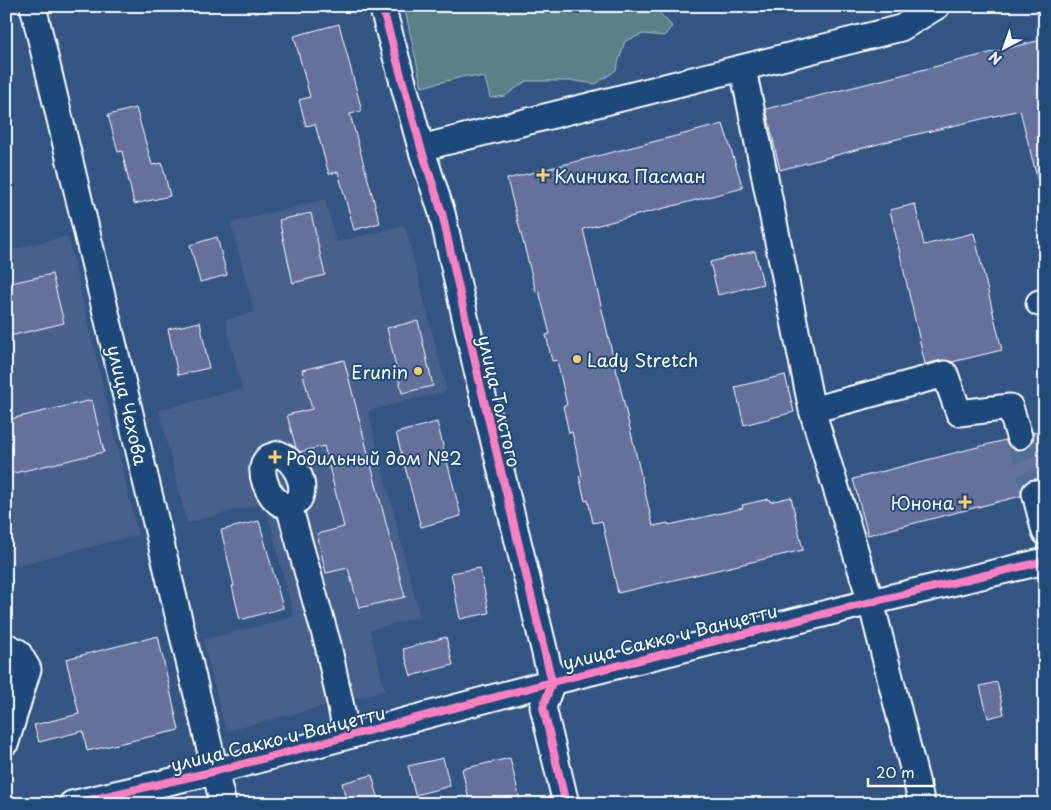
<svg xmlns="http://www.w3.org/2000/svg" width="1051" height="810" font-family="'Playpen Sans',sans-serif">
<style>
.built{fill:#46608c}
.green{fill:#5a8187;stroke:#acc0c3}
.building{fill:#66719b;stroke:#fff}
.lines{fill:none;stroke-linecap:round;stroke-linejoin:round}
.minor-tunnel{stroke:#526e96;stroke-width:25;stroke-dasharray:25 12;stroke-linecap:butt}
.minor-casing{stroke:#fff;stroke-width:29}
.minor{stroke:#1f4a7a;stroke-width:25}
.cycleway-casing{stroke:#1f4a7a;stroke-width:11}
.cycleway{stroke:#ff80c0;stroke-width:8}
.poi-dot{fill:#ffd166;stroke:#1f4a7a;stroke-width:2}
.labels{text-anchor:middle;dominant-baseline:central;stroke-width:4;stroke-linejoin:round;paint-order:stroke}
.poi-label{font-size:18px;fill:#fff;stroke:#1f4a7a;text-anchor:start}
.street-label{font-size:18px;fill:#fff;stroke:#1f4a7a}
</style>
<rect width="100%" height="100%" fill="#335583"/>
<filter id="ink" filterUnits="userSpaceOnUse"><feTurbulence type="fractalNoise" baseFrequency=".02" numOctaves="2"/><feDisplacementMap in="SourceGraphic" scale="10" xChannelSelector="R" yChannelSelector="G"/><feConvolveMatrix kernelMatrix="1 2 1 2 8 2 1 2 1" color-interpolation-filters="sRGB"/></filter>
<g filter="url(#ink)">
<!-- built -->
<path class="built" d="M325,199L336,242L405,225L447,391L368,411L420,617L370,630L385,691L226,731L203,640L294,617L265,503L187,523L159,410L242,389L225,320L254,312L231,223Z
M68,236L138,535L6,568V251Z"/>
<!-- green -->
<path class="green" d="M404,6H630L655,8L672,26L664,36L643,34L625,41L616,70L596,84L575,81H526L505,96L490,98L485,78L466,76L422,87Z"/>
<!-- building -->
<path class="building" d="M339,24L362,111L350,114L380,223L354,230L338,172L329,174L315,124L306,126L299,100L310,97L294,36Z
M1045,39V181L1038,182L1020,110L901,138L780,170L766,109Z
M136,108L152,165L162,163L170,196L134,204L122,151L118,152L108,115Z
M723,124L743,188L583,229L653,526L668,523L669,525L743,508L742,505L769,499L770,502L791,497L803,550L618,593L602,521L593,523L588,500L585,501L579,476L582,475L572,432L569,433L563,406L567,405L557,360L552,361L546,335L550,334L539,291L536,292L507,179Z
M915,204L924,245L974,233L1002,350L952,362L942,360L925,364L890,210Z
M311,213L325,275L293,283L279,220Z
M217,237L227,275L200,282L190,245Z
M755,251L763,284L718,295L710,262Z
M52,274L64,323L6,337V284Z
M418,321L433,386L402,393L387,328Z
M200,322L209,368L178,375L168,329Z
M344,360L405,597L359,608L348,568L326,573L317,534L344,527L324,446L300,452L296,448L287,415L312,409L302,370Z
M785,375L794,412L744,425L735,387Z
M92,400L104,452L6,475V420Z
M437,422L461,516L421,527L396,433Z
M1045,430V483L1038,479H1031L1025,483L1021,489V496L868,535L853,479L1005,440L1010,447L1015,450H1023L1030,445L1033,440V433Z
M259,521L283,608L240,620L232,586H234L221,530Z
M480,568L489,613L460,619L451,573Z
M158,636L179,730L87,751L83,731L39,742L34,725L79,714L66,659Z
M446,637L453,665L411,676L403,649Z
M997,682L1004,714L988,718L980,686Z
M443,758L450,786L415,795L408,766Z
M510,758L521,804H470L462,769Z
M372,775L380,804H347L342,783Z"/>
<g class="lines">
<!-- minor-tunnel -->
<path class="minor-tunnel" d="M1019,436L1035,493"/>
<defs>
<path id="minor" d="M33,6L223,804
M382,6L421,148L442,213L480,384L552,682L543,707L566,804
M743,69L812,410L871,602L922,804
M421,148L901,28L937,6
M1039,303L1045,302
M812,410L945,374L959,413L1010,407L1019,436
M279,454C293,460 308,483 299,499C297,502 292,504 289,506C287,505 284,505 281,504C269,498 255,469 268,458C271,456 276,455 279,454Z
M1035,493L1045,532
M289,506L328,645L347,736
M6,646L18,652L28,669L6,742
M72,804L216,771L552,682L871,602L1045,561"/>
</defs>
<!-- minor casing -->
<use href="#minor" class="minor-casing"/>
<!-- minor -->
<use href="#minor" class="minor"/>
<defs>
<path id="cycleway" d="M382,6L421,148L442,213L480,384L552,682L543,707L566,804
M72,804L216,771L552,682L871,602L1045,561"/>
</defs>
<!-- cycleway casing -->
<use href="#cycleway" class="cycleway-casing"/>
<!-- cycleway -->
<use href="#cycleway" class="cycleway"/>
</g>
</g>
<!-- markers -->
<g class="poi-dot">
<path d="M540.5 167.5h5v5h5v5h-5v5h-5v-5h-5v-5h5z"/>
<circle cx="577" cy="359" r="5"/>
<circle cx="418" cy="371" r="5"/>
<path d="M272.5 449.5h5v5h5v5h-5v5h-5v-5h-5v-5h5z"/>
<path d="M962.5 494.5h5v5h5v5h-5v5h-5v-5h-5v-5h5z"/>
</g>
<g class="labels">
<!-- poi labels -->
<g class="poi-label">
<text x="554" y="175">Клиника Пасман</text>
<text x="587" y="359">Lady Stretch</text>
<text x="408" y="371" text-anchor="end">Erunin</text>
<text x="286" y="457">Родильный дом №2</text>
<text x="954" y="502" text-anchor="end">Юнона</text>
</g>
<!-- street labels -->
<g class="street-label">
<text transform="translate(500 401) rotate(77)">улица Толстого</text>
<text transform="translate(128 405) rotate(77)">улица Чехова</text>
<text transform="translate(670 636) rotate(-14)">улица Сакко и Ванцетти</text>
<text transform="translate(278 738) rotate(-14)">улица Сакко и Ванцетти</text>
</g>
</g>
<!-- margin -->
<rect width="1051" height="810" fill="none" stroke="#1f4a7a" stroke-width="25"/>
<rect x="12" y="12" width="1026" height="785" fill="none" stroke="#fff" stroke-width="2" filter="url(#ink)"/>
<!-- north arrow -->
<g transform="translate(1004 48) rotate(221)" stroke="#1f4a7a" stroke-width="4" paint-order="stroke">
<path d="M0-4L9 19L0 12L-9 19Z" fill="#ffffff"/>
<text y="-8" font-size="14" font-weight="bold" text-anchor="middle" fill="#ffffff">N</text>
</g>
<!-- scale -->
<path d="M868 778v8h66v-8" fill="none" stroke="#ffffff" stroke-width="2.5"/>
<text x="876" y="778" font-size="15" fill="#ffffff" stroke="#1f4a7a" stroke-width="4" paint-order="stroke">20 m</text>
</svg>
